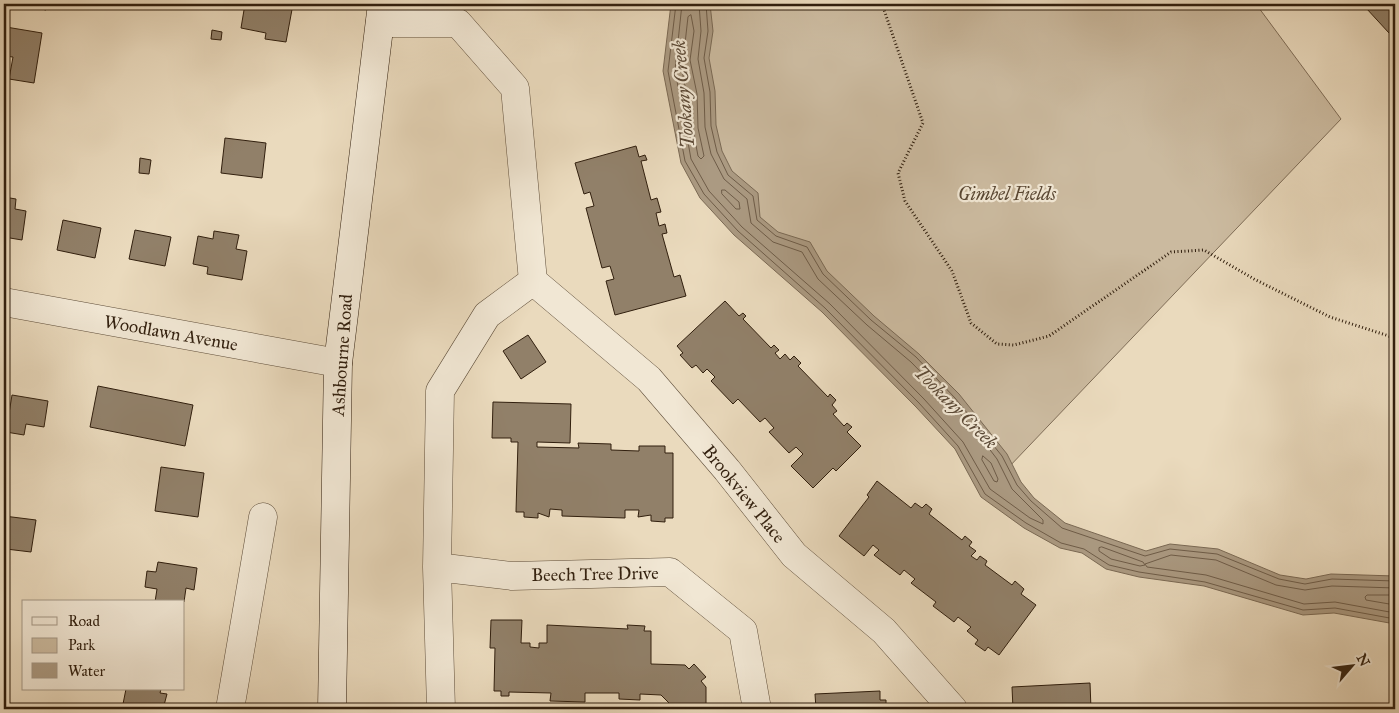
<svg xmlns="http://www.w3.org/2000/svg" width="1399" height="713" font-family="'IM FELL Great Primer',serif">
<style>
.green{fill:#cbba9f;stroke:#7e6c56}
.water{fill:#ab9a82;stroke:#7a6954}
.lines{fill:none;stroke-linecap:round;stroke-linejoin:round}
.shore{stroke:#6e5c48;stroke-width:1}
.building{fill:#918069;stroke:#311f0e}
.street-casing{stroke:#5f4e3a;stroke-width:29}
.secondary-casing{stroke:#311f0e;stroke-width:29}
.path{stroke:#311f0e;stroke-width:3;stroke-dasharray:1 2.5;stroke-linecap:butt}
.street{stroke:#f1e7d4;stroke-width:28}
.secondary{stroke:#f1e7d4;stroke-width:28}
.labels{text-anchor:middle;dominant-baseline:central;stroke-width:4.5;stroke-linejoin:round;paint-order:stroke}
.park-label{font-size:18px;font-style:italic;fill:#584632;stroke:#f1e7d4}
.street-label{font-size:18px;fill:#311f0e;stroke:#f1e7d4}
.water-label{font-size:19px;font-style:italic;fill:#5c4a37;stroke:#f1e7d4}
</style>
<rect width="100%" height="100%" fill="#eadabd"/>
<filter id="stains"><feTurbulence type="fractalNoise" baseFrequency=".004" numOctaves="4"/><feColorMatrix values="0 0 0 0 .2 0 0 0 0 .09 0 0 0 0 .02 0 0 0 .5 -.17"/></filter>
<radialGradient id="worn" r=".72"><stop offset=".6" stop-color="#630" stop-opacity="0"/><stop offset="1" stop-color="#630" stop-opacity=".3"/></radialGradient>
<!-- green -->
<path class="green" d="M698,4H1256L1341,119L1007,469L731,208L708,104Z"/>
<!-- water -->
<path class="water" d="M671,4H710L713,31L709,58L715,91L716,125L722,151L732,171L758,193L760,217L778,232L810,242L827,271L874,316L919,354L959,394L1007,454L1021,482L1034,498L1065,523L1146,551L1170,544L1218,549L1280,575L1306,579L1331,574L1395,576V624L1334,613L1303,615L1204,586L1139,577L1106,569L1082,553L1060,548L1024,528L981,497L955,449L916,407L822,312L734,235L700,198L681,163L663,71Z"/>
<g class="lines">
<!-- shore -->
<path class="shore" d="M676,4L668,71L685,161L704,194L738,231L825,308L919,403L958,446L985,494L1026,523L1061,543L1084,549L1109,565L1139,572L1205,582L1303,610L1335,608L1395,619
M682,4L675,70L691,159L709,191L742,227L830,304L924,399L963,442L990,489L1030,518L1043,524V520L1012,489L997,459L984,442L950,402L911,362L867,325L818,279L802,252L773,242L751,223L747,199L724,179L711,154L705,127L704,93L698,59L701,31L699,4
M706,4L708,31L704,58L710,92L711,126L717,152L728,175L753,196L757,220L776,236L807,247L823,274L871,320L916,357L955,398L1002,456L1017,485L1031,501L1062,528L1145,556L1170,549L1217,554L1279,579L1305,584L1332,579L1395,581
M691,15L694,31L690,60L697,94L698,128L704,156L701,159L698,156L682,70L688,17Z
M722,190H725L739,202L740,209H736L722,194Z
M983,456L991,463L998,479L997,482L994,481L982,460Z
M1102,547L1143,562L1145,565L1140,566L1111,559L1099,551V548Z
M1395,588L1332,586L1305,590L1276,585L1216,560L1171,555L1145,564L1147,567L1206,575L1304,604L1335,602L1395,613
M1395,595H1367L1365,597L1366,600L1395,605"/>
</g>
<!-- building -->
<path class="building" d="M16,4H47L46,10Z
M245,4H293L286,42L265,39L266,33L241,28Z
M1371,4H1395V27L1389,33L1366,8Z
M6,27L42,33L34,83L9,79L13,57L4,56Z
M212,30L222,32L221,40L211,39Z
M225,138L266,143L262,178L221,173Z
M636,146L639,157L645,155L647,160L641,161L651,200L657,198L661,212L656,213L659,226L665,224L667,233L662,234L674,277L680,275L686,296L615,315L606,281L614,279L610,266L602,268L586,208L594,206L590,192L584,194L575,163Z
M140,158L151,160L149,174L139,173Z
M4,197L16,199L15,209L26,211L22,240L4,237Z
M63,220L101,228L95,258L57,250Z
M135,230L171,237L165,266L129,259Z
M214,231L239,235L236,249L247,251L242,280L207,274L208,267L193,264L198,236L213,239Z
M725,301L739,316L743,313L746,316L743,319L771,348L774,345L779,350L775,353L780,359L785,354L790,360L794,356L801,363L798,366L828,397L830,394L836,400L832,405L837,411L833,414L844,426L847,423L852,427L847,432L861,446L836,471L833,468L813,488L791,466L803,454L796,447L789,453L769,432L774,428L765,418L760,422L738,399L733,404L711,381L715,377L707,369L703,373L696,365L692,368L680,355L683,353L677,346Z
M528,335L546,362L521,379L503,351Z
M98,386L193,405L185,446L90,427Z
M12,395L48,401L44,427L26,424L24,435L6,432Z
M493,402L571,404L570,443L537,442V447L579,448L578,443L611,444V450L639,451V446H665V453H673V518H665V522L651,521V515L638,517L639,510H625V518L562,516V510L550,509L549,517L538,513V518L524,517V512H516L518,442H511V438H492Z
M161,467L204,473L198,517L155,511Z
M877,481L911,508L915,503L922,508L926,504L932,509L929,514L962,540L965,536L972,542L969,546L976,551L971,556L977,560L980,556L987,561L985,565L1012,585L1015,581L1024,589L1021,594L1036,605L999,655L988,647L985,651L975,644L978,640L967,631L971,627L958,617L954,622L933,606L936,602L911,583L915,579L904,570L900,575L874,555L879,550L873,545L864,556L839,536L869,497L867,495Z
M4,516L36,520L31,552L6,549L4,560Z
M158,562L197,568L194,590L186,588L184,602H155L157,589L145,587L147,571L156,572Z
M491,620H522L521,643H530V647L539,648V643H547V625L628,629L627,625L645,626L644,631H651V664L685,665L689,669L694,664L706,677L701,681L706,687V709H675L661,695L640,694V700L619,699V693H585V702L550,701L551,693L509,692V696H501V691H494L495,648H490Z
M1090,683L1091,709H1013L1012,687Z
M126,689H161L160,693L167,694L163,709H148L123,704Z
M880,691V700H886V709H816L815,694Z"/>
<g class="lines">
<defs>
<path id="street" d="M380,23H458L515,88L533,281L649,379L727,470L794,555L884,631L953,709
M4,302L338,363
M437,567L512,576L670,572L743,631L757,709
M230,709L263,517
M441,709L437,567L440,391L487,315L533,281"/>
<path id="secondary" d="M332,709L338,363L382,4"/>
</defs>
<!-- street casing -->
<use href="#street" class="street-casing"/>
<!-- secondary casing -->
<use href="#secondary" class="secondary-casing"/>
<!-- path -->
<path class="path" d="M882,4L923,123L898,173L905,201L952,271L971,323L997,344L1014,345L1049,336L1171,252L1204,250L1254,279L1330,317L1395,338"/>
<!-- street -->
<use href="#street" class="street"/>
<!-- secondary -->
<use href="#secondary" class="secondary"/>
</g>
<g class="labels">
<!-- park labels -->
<g class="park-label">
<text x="1007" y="194">Gimbel Fields</text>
</g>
<!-- street labels -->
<g class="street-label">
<text transform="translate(171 333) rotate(10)">Woodlawn Avenue</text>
<text transform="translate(342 355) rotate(-86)">Ashbourne Road</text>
<text transform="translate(744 494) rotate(51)">Brookview Place</text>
<text transform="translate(595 574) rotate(-1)">Beech Tree Drive</text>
</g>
<!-- water labels -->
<g class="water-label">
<text transform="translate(683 94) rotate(-95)">Tookany Creek</text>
<text transform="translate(956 407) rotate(45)">Tookany Creek</text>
</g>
</g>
<!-- margin -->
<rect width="1399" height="713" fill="none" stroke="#eadabd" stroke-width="20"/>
<rect x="5" y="5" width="1389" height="703" fill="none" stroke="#311f0e" stroke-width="2.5"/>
<rect x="10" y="10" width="1379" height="693" fill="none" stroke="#311f0e"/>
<!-- legend -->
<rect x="22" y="600" width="162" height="90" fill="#f1e7d4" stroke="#a49785"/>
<rect x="32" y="617" width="25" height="8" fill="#f1e7d4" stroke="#a49785"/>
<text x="68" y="626" font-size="15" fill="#311f0e">Road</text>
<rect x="32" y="638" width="25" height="15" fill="#cbba9f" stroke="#a49785"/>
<text x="68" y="650" font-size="15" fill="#311f0e">Park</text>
<rect x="32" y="663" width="25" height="15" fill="#ab9a82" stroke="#a49785"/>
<text x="68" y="676" font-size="15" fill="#311f0e">Water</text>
<!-- north arrow -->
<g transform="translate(1352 666) rotate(62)" stroke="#f1e7d4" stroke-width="4" paint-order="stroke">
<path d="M0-4L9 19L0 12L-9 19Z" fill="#311f0e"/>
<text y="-8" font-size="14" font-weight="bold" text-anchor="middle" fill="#311f0e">N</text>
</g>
<rect width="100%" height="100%" filter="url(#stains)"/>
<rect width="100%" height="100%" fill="url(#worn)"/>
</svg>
